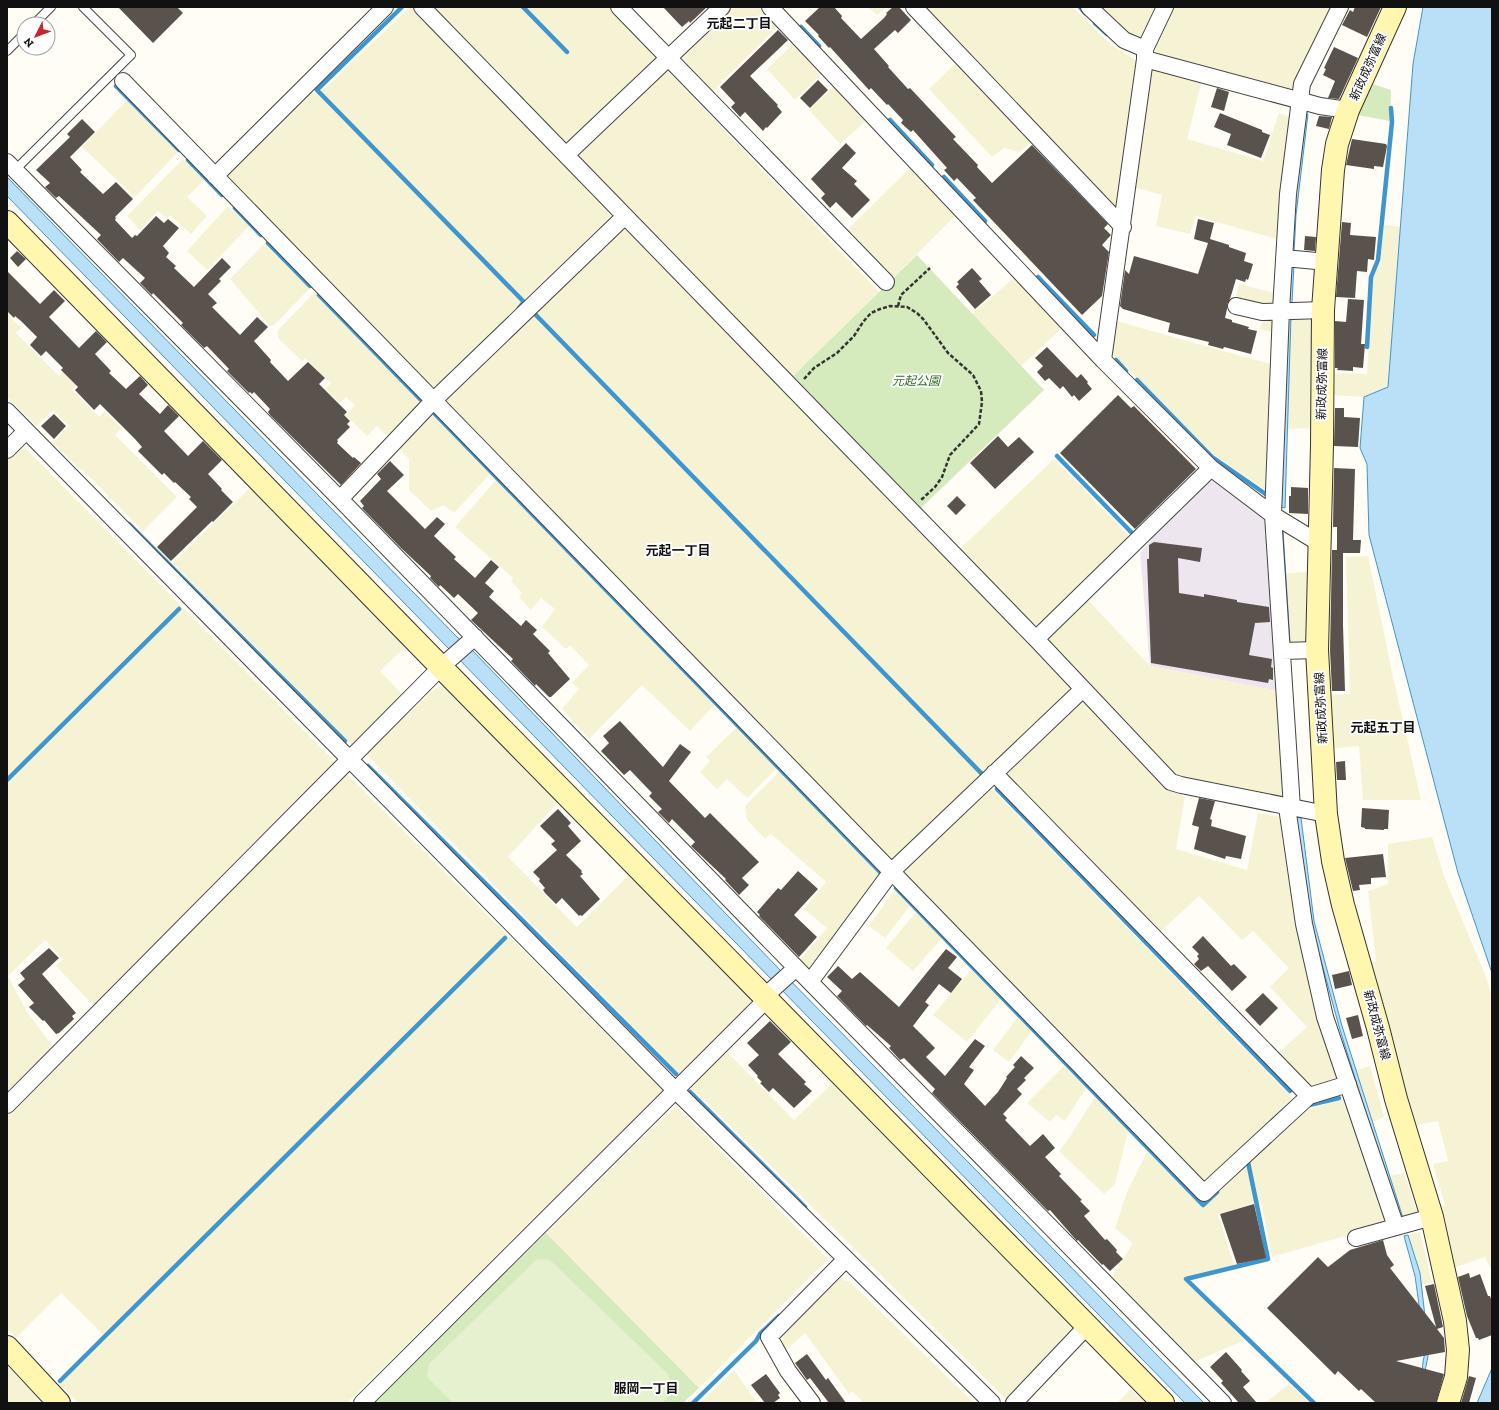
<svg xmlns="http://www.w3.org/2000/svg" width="1499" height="1410" font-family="'Zilla Slab','Noto Sans JP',serif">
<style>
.industrial{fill:#eee6ef}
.farmland{fill:#f6f3d4}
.green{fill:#d5ebbd}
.pitch{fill:#e6f2cf}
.water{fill:#b9e0f7;stroke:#3f96cf}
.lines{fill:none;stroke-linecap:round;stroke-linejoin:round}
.stream{stroke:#3f96cf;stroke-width:4.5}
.building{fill:#5a524d}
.lane-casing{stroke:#444;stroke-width:10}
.street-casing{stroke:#444;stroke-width:18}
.secondary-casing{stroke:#333;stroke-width:24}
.path{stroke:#333;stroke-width:2.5;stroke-dasharray:4 2;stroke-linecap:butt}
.lane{stroke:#fff;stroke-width:8}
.street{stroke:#fff;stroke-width:16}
.secondary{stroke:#fff6b0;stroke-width:22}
.labels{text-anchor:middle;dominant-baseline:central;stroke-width:4;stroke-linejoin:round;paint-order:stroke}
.street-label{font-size:12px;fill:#111;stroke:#fff}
.park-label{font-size:12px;font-style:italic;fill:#2f6b1f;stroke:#fff}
.neighbourhood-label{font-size:13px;font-weight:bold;fill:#111;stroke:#fff}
</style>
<rect width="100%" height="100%" fill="#fffdf5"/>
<!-- industrial -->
<path class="industrial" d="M1214,480L1270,520L1279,691L1150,666L1140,553L1152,539L1150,537L1207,482Z"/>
<!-- farmland -->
<path class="farmland" d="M410,7H414L611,216L435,386L427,385L222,177L312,91L317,96Z
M430,7H614L659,53L658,60L570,145H562Z
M730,7H761L778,26L710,94L677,60Z
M868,7H886L877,15Z
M921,7H1073L1110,44L1137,61L1120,204L1113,210Z
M1099,7H1159L1146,35L1138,41L1128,36Z
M1172,7H1337L1294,93L1158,55L1153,47Z
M793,44L822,74L795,100L767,69Z
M957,62L1032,141L1020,152L1004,148L992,157L929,89Z
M664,67L879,292L791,378L577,161L578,151Z
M1154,67L1201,83L1187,139L1263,161L1279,113L1293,118L1280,240L1196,216L1190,234L1156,226L1162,195L1134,187L1149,72Z
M835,85L867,120L840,144L809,110Z
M127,100L178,152L135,197L82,147Z
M183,159L204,180L187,197L207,216L191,234L170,215L167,219L158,211L140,230L127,216Z
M911,167L956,215L891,280L845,232Z
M228,206L249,226L207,270L187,251Z
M1384,225L1401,227L1388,387L1364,397L1328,395L1329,373L1367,374L1373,276L1380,266Z
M628,227L1070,683L1069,690L892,863L444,405V397L621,228Z
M265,243L310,288L274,325L270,326L230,279Z
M1016,276L1062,328L1021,366L972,314Z
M1239,284L1279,294V305L1258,306L1235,299Z
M315,292L423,403L388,437L377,426L367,436L346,415L355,405L346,397L340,403L325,389L331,383L305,358L302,361L278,338V330Z
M7,314L21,328L16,333L59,376L63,372L76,385L72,390L99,417L105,411L122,428L115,435L177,497L143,531L82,469L80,470L53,443L69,426L53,410L36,426L7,397Z
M1291,316H1315L1314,428L1287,429Z
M1264,317L1279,318L1278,334L1260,329Z
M1116,321L1277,366L1271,494L1213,454L1113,354Z
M432,414L490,474L454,513L444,505L431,511L409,490V459L399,448Z
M21,444L336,763L95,1007L56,966L63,959L45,940L8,976L27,1012L55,1049L7,1096V458Z
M1054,459L1131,538L1040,626L1034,627L959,550Z
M496,480L714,705L690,731L642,685L589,739L562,709L579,689L572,683L589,665L570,645L566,649L542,627L555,609L541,598L531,610L519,597L522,593L511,581L513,578L455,527Z
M254,484L407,645L380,671L404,696L356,745L351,744L173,563Z
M1368,556L1392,672L1421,800H1363L1359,746L1327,749L1325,695L1350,694L1346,557Z
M1307,572L1306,642L1290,643L1286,573Z
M1087,599L1150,666L1279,691L1287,801L1177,777L1050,645L1049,636Z
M438,686L451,687L561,799L508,857L577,927L632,872L755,1003L681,1076L366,754Z
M1080,701H1088L1174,792L1185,797L1176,849L1247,870L1258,813L1280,817L1296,926L1337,1073L1335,1081L1315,1090L1276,1055L1307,1027L1270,987L1289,968L1253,931L1242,940L1199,896L1159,933L1008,777L1007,772Z
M736,728L777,768L747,798L727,779L717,789L700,772L710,761L706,757Z
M780,771L881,875L808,970L799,961L827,928L804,909L826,882L771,834L765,839L747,820L745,806Z
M347,774L663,1091L347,1403H78L60,1384L107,1338L61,1293L16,1338L7,1329V1117Z
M989,786L1292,1098L1207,1182L1197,1180L902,875V870Z
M1432,837L1444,876L1486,977L1492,997V1272L1485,1257L1450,1269L1435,1210L1445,1205L1433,1164L1448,1161L1438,1121L1411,1126L1363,966L1376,961L1368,891L1388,884V844Z
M894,891L910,906L885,938L869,926Z
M916,912L942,938L913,971L886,948Z
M971,970L1001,999L967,1042L933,1015Z
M1017,1018L1032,1031L1009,1062L993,1050Z
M725,1050L794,1120L834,1082L1072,1321L1073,1334L1006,1399L689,1085Z
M1064,1066L1086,1088L1065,1121L1056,1115L1050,1122L1027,1103Z
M1370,1066L1384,1117L1372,1122L1356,1070Z
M1095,1097L1128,1131L1115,1184L1104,1194L1059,1151L1069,1138Z
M1341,1099H1350L1387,1224L1272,1257L1261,1201L1218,1214L1234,1265L1184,1278L1245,1340L1194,1362L1112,1277L1133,1243L1115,1228L1127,1192L1147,1152L1203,1207L1302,1112Z
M676,1106L828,1259L699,1388L546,1233Z
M1404,1173L1418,1215L1403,1218L1390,1176Z
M1420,1232L1432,1283L1421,1285L1420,1273L1408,1235Z
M839,1279L850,1282L974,1403H864L852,1391L849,1394L805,1333L785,1351L782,1345L784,1334Z
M7,1365L43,1403H7Z
M734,1370L757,1403H700Z
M1289,1384L1310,1403H1265Z
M1131,1389L1145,1403H1117Z"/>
<!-- green -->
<path class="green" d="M1366,82L1391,90L1390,121L1352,114Z
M917,255L1044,390L920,509L791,378Z
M546,1233L699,1388L683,1403H374Z"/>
<!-- pitch -->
<path class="pitch" d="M537,1259L550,1260L669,1375L671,1394L662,1403H453L427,1377L429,1364Z"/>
<!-- water -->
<path class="water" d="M1423,7H1492V973L1458,873L1369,535L1367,464L1360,448L1364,397L1388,387L1413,64Z
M1303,112L1308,114L1296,215L1294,253H1290Z
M7,177L457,637L472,650L780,970L1204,1403H1185L1097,1313L7,196Z
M1290,264H1294L1292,303L1288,302Z
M1291,316L1285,508L1281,507L1287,317Z
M1279,531H1283L1290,643H1285Z
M1296,817L1301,818L1314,921L1342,1026L1403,1218L1399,1219L1340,1030L1311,924Z
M1408,1235L1420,1273L1427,1334L1428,1356L1424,1376C1420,1367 1425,1358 1425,1348L1415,1276L1404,1236Z
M1492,1368V1403H1477Z"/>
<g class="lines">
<!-- stream -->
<path class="stream" d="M402,7L317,90L524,302L519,308
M523,7L567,52
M1080,7L1085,13
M1095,23L1107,34
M801,27L819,46
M116,86L179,150
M890,120L932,165
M188,160L222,195
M944,177L985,221
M235,208L261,235
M268,243L310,286
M1038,277L1094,335
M319,295L420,399
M534,313L982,774
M1367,347L1371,277L1378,260L1392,122L1391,108
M1116,360L1126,371
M1137,380L1212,457L1267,495
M435,414L881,873
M1057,456L1133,534L1137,531
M129,524L345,741
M368,766L676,1074
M7,780L179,609
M997,789L1290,1091
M896,888L1203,1205L1217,1192
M690,1092L805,1207
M1305,1106L1339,1098
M1248,1162L1268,1259L1186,1279L1314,1403
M60,1381L505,938
M693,1403L756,1341L760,1334L779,1316"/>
</g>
<!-- building -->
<path class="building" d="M118,7H177L183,13L153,43Z
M663,7H707L690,23L689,21L682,27Z
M820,7H834L842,16L841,18L861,39L884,18L887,14L886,13L893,7H899L911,20L898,33L895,30L874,49L889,66L888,67L908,89L910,88L956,137L953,139L978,165L977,167L992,183L1032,145L1108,224L1104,228L1111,235L1102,245L1109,252L1102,296L1082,315L973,200L976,198L957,178L954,181L944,170L947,168L913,130L911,132L901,123L903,120L888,104L887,105L871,88L869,90L830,47L829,48L818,36L819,35L805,21Z
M1355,7H1381L1367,37L1342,25L1350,10L1353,12Z
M778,30L788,40L750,76L778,105L777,106L782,112L767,128L766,127L763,131L745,112L740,117L731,107L735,103L720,87Z
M1334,47L1358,58L1339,99L1328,98L1335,81L1323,75L1326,69L1324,68Z
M818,80L828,90L810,108L800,98Z
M1217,88L1229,92L1224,111L1211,107Z
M1220,113L1262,130V132L1270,135L1261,158L1227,145L1231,134L1214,127Z
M1319,116L1332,117L1329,129L1316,126Z
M82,119L95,132L70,157L82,170L80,172L103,194L116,182L133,199L115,217L116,218L115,220L132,238L135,235L137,236L156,216L164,223L168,219L179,228L163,246L169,253L166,257L176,266L174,268L194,287L222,258L231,267L219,279L221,281L208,294L217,303L212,307L240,335L257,317L268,327L254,341L271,360L270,362L288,381L308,362L325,378L319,384L347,412L344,415L350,421L347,424L350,427L337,440L338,441L337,443L353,458L354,457L361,463L341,485L270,415L268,412L270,409L254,392L252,394L250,392L249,393L227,371L229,369L207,346L204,348L181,325L183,323L153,293L152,295L140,283L145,278L123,258L119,262L97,239L101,235L59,196L56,198L45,187L50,183L36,170L70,137L67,134Z
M1352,139L1386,144L1387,146L1383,167L1374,166V169L1346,165Z
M846,143L856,153L842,168L857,181L854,184L870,200L852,218L836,202L830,208L821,198L825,194L811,179Z
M1198,219L1214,223L1210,239L1229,245V247L1246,253L1244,261L1253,264L1248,280L1246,279L1245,282L1236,279L1230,299L1227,304V309L1225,318L1232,320V322L1249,327L1248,329L1257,331L1251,354L1224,347L1223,349L1208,345L1209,342L1168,332L1170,323L1123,309L1120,306L1125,270L1129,274L1134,256L1198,274L1208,243L1194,239Z
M1342,222L1351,223L1350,235L1376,237L1374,260L1368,259L1367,272L1357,271L1355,298L1336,297Z
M1305,236L1316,237L1315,251L1304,250Z
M17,251L26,259L18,267L10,258Z
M972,268L982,279L979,281L991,295L975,309L956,287L959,284L957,282Z
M7,271L40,304L54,290L65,301L49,317L79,348L96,331L107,342L95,354L111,371L109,373L126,389L140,376L148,385L139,394L160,414L168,405L179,416L164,431L188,456L203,441L222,460L208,474L222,489L221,490L233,502L213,522L212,521L171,561L157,547L197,507L189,499L191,497L175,482L174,483L164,473L162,475L138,451L142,447L135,439L100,404L94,410L75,390L78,387L61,370L63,368L46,351L41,356L30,345L37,337L21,321L15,316L14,318L7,311Z
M1348,299L1364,300L1361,344H1365L1363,368L1353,367V371L1337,370L1338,368H1335V321L1346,322Z
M1047,347L1077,378L1081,374L1088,382L1087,383L1092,389L1079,401L1074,395L1072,397L1063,386L1060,389L1049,378L1045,381L1037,372L1043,366L1035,358Z
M1118,395L1131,408L1134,406L1196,469L1135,529L1060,453Z
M1335,408H1344V417L1360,418L1358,447L1334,446Z
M54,414L66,426L54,439L41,426Z
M998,436L1008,447L1019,437L1034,452L995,489L970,463Z
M390,461L404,475L387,491L425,529L437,517L445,524L434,536L456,557L454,559L475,578L491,560L499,567L485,583L494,591L489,597L521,626L526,620L537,630L533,634L550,651L548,653L570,679L551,697H549L536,684L535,686L511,661L513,659L471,620L478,613L458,594L454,598L440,585L439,587L430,578L431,576L401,548L362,508L364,506L360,501L381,479L377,474Z
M1334,468L1355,469L1353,540H1361L1360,553H1343V625L1345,691H1332L1330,650L1332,550H1337V527H1333Z
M1291,487L1308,488V514L1289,513V496H1291Z
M957,496L966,505L956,515L947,506Z
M1154,542L1202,548L1200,562L1178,558L1179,593L1204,597V594L1237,600V602L1269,607L1270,622L1255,623L1249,655L1272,659L1271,667L1273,668V680L1269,679L1268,683L1151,663L1147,559H1149V545Z
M620,721L663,767L680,744L691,752L669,781L705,818L710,813L759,862L742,878L749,885L739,895L725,880L726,879L691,846L695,842L672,819L669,823L658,812L662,809L649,796L652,793L630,770L624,775L601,751L609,743L603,736Z
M1345,761L1346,780H1337L1336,762Z
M1199,798L1215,801L1210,819L1212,820L1211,826L1246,836L1241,859L1226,856L1225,859L1194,849L1199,827L1192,825Z
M1362,808L1389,810L1388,829H1384V830L1365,829V828L1361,827Z
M558,809L571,823L568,826L581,841L566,855L582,871L581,872L583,874L580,876L600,899L582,916L580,915L579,916L562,898L556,904L545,893L543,890L545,888L539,881L540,879L533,872L557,850L551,844L555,841L540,826Z
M1383,854L1386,877L1371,878V884L1359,885L1360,890L1353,891L1345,858Z
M798,871L818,889L794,915L817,937L799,957L759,916L760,915L757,912L778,888L781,890Z
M1203,936L1231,966L1234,964L1247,977L1232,991L1208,966L1201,971L1194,964L1199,959L1197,956L1199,954L1192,947Z
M49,948L59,958L42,974L76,1013L72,1016L74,1019L59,1033L56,1034L44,1020L43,1021L29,1007L34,1003L18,985L25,979L20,973Z
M946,949L957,957L948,968L962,979L951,993L939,984L925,1002L929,1005L913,1026L935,1048L926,1057L945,1076L975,1039L985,1046L969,1067L974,1070L964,1084L985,1106L998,1092L1007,1078L1006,1077L1015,1067L1013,1065L1021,1056L1034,1068L1024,1078L1026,1080L1017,1089L1022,1094L1003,1114L1007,1118L1005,1120L1030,1146L1043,1134L1055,1148L1045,1157L1061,1174L1059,1176L1082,1200L1080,1201L1090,1211L1084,1216L1105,1240L1107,1239L1117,1250L1116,1252L1123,1259L1110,1271L1103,1264L1102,1265L1078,1240L1077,1241L1050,1210L1048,1211L932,1093L935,1089L904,1058L900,1060L889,1048L891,1046L867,1025L866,1026L837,996L842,991L827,977L838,966L852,979L860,972L899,1007Z
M1349,971L1352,985L1335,989L1332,975Z
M1263,993L1278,1008L1260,1026L1245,1010Z
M1358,1015L1363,1036L1352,1039L1346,1018Z
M770,1021L791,1042L778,1054L806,1082L804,1084L812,1091L794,1108L773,1088L769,1092L760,1083L762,1082L757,1077L758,1076L748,1065L759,1055L747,1043Z
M1254,1204L1266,1258L1237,1264L1220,1214Z
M1383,1240L1387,1255L1394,1265L1390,1268L1436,1327L1425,1286L1434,1284L1443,1327L1437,1329L1444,1338L1445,1352L1396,1361L1444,1374L1436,1403H1376L1361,1389L1359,1391L1338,1371L1335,1375L1267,1308L1318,1257L1328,1267L1350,1250Z
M1469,1273L1470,1278L1480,1274L1488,1296H1490L1492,1302V1335L1479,1340L1478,1338H1476L1467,1316L1458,1277Z
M1226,1352L1242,1370L1241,1371L1250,1381L1243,1387L1257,1403H1239L1221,1383L1223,1381L1210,1367Z
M807,1354L826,1380L828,1378L846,1403H829L810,1378L807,1380L795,1363Z
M766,1374L780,1393L778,1395L780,1398L773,1403H765L751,1385Z
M1469,1376L1476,1378L1469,1403H1461Z"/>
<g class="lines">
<defs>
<path id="lane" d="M34,24L51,7
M7,51L24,34
M15,170L131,55L83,7"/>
<path id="street" d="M422,7L1036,639L1171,782L1181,785L1326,814
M619,7L886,282
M770,7L1103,360L1211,468L1273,515L1319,543
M914,7L1123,227
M1089,7L1124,40L1145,49
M1145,59L1320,106L1348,110
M123,81L1204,1193L1309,1096L1348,1084
M566,155L722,7
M7,162L340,499L810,982L1223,1403
M215,176L385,7
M1284,258L1327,262
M1236,306L1262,312L1323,310
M1103,360L1145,59V49L1165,7
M7,411L675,1090L992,1403
M7,450L26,431
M340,499L434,400L625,216
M1036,639L1211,468
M1282,651L1317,650
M994,773L1309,1096
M1287,807L1304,924L1325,1017L1396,1227
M1292,808L1273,515L1281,310L1288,194L1302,84L1340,7
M810,982L892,871L1083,689
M765,996L796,968
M7,1105L441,667L475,637
M1356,1238L1432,1217
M362,1403L767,999
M812,1403L788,1371L769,1337L846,1259
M1014,1403L1088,1325"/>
<path id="secondary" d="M1395,7L1348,110L1337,144L1333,170L1323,310L1322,445L1317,650L1326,814L1333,861L1343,905L1378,1028L1396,1099L1432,1217L1455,1321L1458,1350L1456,1377L1448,1403
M7,222L441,667L1163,1403
M7,1347L59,1403"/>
</defs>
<!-- lane casing -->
<use href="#lane" class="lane-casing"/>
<!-- street casing -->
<use href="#street" class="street-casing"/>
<!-- secondary casing -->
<use href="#secondary" class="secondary-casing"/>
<!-- path -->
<path class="path" d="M898,306L901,295L930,268
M804,379L814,368L837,353L854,336L863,322L871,313L880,309L890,306L907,307L917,313L924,320L948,353L973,375L981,391L982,402L979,424L950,455L942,477L935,487L921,500"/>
<!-- lane -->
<use href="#lane" class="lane"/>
<!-- street -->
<use href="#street" class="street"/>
<!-- secondary -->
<use href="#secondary" class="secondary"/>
</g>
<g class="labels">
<!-- street labels -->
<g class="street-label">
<text transform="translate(1368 67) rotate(-66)">新政成弥富線</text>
<text transform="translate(1322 384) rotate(-89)">新政成弥富線</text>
<text transform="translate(1321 708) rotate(-93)">新政成弥富線</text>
<text transform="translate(1377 1025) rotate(75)">新政成弥富線</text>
</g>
<!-- park labels -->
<g class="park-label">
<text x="916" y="381">元起公園</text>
</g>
<!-- neighbourhood labels -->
<g class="neighbourhood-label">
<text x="739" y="23">元起二丁目</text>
<text x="678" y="550">元起一丁目</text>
<text x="1383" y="727">元起五丁目</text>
<text x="646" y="1388">服岡一丁目</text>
</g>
</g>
<!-- border -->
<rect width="1499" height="1410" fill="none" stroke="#111111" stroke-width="16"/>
<!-- north arrow -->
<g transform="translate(36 36) rotate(228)"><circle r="19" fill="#ffffff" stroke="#a0a0a0"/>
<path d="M0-3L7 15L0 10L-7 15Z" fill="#c4262e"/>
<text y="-6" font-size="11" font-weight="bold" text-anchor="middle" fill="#111111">N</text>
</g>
</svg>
